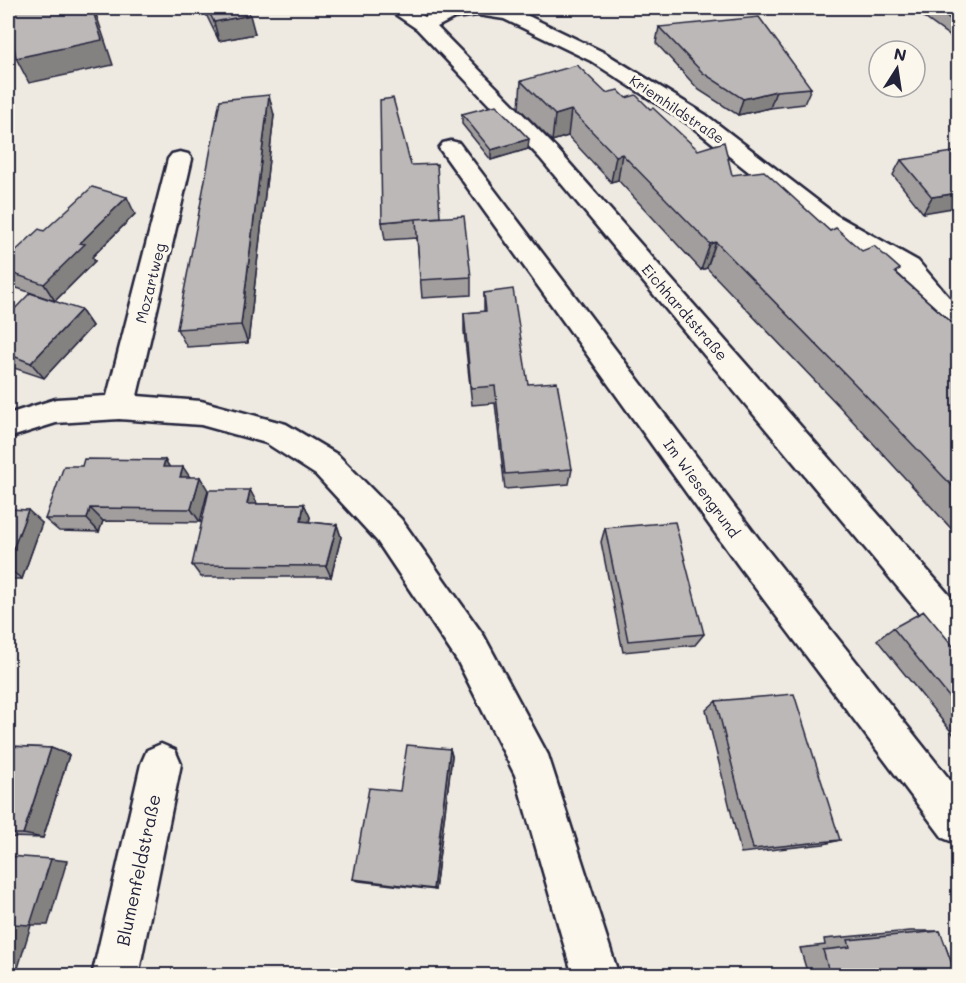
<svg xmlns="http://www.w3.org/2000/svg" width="966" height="983" font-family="Mali,sans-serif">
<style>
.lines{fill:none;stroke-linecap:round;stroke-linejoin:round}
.minor-casing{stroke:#22223b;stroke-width:5}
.minor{fill:#fbf7ec;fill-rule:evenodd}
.wall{fill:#a29e9e;stroke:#22223b;stroke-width:1.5}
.shaded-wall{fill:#848181;stroke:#22223b;stroke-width:1.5}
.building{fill:#bcb8b8;stroke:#22223b;stroke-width:1.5}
.labels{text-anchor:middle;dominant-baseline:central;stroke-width:6;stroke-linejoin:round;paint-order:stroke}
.far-street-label{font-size:14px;fill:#22223b;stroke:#fbf7ec}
.street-label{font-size:15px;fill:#22223b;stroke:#fbf7ec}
.near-street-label{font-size:18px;fill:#22223b;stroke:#fbf7ec}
</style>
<rect width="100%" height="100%" fill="#eeeae2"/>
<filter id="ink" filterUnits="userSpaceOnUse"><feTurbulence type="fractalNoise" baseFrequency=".0167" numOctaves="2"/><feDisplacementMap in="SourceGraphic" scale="12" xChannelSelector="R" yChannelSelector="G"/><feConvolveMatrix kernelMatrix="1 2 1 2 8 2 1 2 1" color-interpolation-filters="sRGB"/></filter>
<g filter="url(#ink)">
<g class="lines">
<defs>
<path id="minor" d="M386,8H409L425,17L447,8H506L516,10L605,53L706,115L836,215L918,261L958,308V336L948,333L900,275L818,227L690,125L591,61L504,19L478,15L454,18L437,27L556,148L958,605V649L945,644L540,158L417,29Z
M451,141L459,143L762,543L958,790V844L943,838L738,565L439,148L443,143Z
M180,152L188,154L192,159L137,396L201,401L286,424L338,455L401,519L484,636L548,755L619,976H573L515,775L458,662L377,541L316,475L266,443L201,425L119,419L56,423L8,438V414L56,399L107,396L168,159L172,154Z
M161,744L175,750L181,764L138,976H92L141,764L147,750Z"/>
</defs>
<!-- minor casing -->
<use href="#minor" class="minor-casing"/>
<!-- minor -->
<use href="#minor" class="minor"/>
</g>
<!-- wall -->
<path class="wall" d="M203,8H246L255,34L219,41Z
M926,8H958V36L954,39L922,16Z
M659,27L811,88L804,104L770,108L738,115L699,90L656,43Z
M521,81L606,93L626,98L650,109L698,150L732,175L830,231L898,274L958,328V536L839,406L707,268L701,270L618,180L611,182L568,136L552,141L519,108Z
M462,114L528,149L491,160L462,124Z
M274,115L248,343L187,347L177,329Z
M958,155L923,213L893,175L901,160Z
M135,214L92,257L95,261L55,301L8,285V258L44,231Z
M440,217L471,277V295L422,298L417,238L385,240L382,222Z
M484,293L528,384L572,469L569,484L505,489L495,403L472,405L464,331V313L484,312Z
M81,310L92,326L44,378L8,366V316Z
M165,460L200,522L103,521L99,532L59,531L45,519L82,466Z
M250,490L257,504H304L310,517L309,522L337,525L341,537L331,577H201L192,565Z
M8,509L42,523L22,579H8Z
M605,528L704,634L695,645L623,652L601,542Z
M893,628L958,652V733L954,735L877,640Z
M716,701L840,840L824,844L741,853L706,710Z
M8,746L51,748L69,755L43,838L8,837Z
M450,749L452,756L435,890L359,881L353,879L400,791Z
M910,931H940L956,975H808L800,948L825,945L824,939Z"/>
<!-- shaded-wall -->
<path class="shaded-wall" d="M92,8H94L113,65L29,83L16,58Z
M250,15L255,34L219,41L214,22Z
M958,31V36L954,39Z
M776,91L770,108L738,115L743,99Z
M269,95L274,115L248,343L241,325Z
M571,110L568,136L552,141L555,115Z
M529,139L528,149L491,160V150Z
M622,154L618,180L611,182L616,156Z
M958,193V207L923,213L932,197Z
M127,197L135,214L92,257L95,261L55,301L44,284L80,243Z
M716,242L707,268L701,270L710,244Z
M81,310L92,326L44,378L31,363Z
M165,460L174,474L163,467Z
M183,467L192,480L180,477Z
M200,477L208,490L200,522L191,509Z
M250,490L257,503L254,517L247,504Z
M304,504L310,517L307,534L301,521Z
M90,508L103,521L99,532L87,519Z
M28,510L42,523L22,579L8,568V562Z
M337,525L341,537L331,577L326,566Z
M51,748L69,755L43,838L23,834Z
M450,749L452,756L435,890L433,889Z
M51,859L67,861L48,925H31L16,975H8V941L13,924Z"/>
<!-- building -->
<path class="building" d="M8,8H92L102,40L16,58L8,13Z
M207,8H246L250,15L214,22Z
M934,8H958V24Z
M759,17L811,88L776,91L743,99L703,73L659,27Z
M577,65L606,93L618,90L626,98L636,95L650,109L653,108L698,150L724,142L732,175L764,171L830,231L836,228L862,251L874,246L900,269L895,272L958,328V492L854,383L716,242L710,244L622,154L616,156L571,110L555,115L521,81Z
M269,95L241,325L177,329L220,100Z
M393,98L411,165L437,164L440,217L382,222L380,100Z
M496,105L529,139L491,150L462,114Z
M953,152L957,156L958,155V193L932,197L901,160Z
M92,187L127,197L80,243L85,244L44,284L8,272V258L39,229L44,231Z
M464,216L471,277L420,280L416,219Z
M513,289L528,384L557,382L572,469L505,474L495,386L471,388L464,313L486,311L484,293Z
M30,293L81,310L31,363L8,354V316Z
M84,459L165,460L163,467H183L180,477H200L191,509L90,508L87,519H45L64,466H82Z
M209,490H250L247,504H304L301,521L337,525L326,566L192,565Z
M8,509L28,510L8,562Z
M675,522L704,634L628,641L605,528Z
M924,611L958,652V708L893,628Z
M794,694L840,840L753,849L716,701Z
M407,745L450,749L433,889L353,879L369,788L400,791Z
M8,746L51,748L23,834H8Z
M8,856L51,859L30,925L13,924L8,941Z
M940,931L956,975H830L823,950L850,947L848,940Z"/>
</g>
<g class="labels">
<!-- far-street labels -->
<g class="far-street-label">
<text transform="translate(677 109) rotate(34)">Kriemhildstraße</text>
</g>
<!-- street labels -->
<g class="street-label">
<text transform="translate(150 283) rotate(-76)">Mozartweg</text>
<text transform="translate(685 312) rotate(49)">Eichhardtstraße</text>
<text transform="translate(702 488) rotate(54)">Im Wiesengrund</text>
</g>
<!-- near-street labels -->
<g class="near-street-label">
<text transform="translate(138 870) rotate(-78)">Blumenfeldstraße</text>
</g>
</g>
<!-- margin -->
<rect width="966" height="983" fill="none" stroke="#fbf7ec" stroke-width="30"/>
<rect x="15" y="15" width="936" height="953" fill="none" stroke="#22223b" stroke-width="2" filter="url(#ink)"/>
<!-- north arrow -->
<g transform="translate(897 69) rotate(12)"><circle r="28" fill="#fbf7ec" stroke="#a4a2a5" stroke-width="1.5"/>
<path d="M0-4.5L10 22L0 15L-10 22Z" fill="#22223b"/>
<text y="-9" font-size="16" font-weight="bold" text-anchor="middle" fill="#22223b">N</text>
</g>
</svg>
